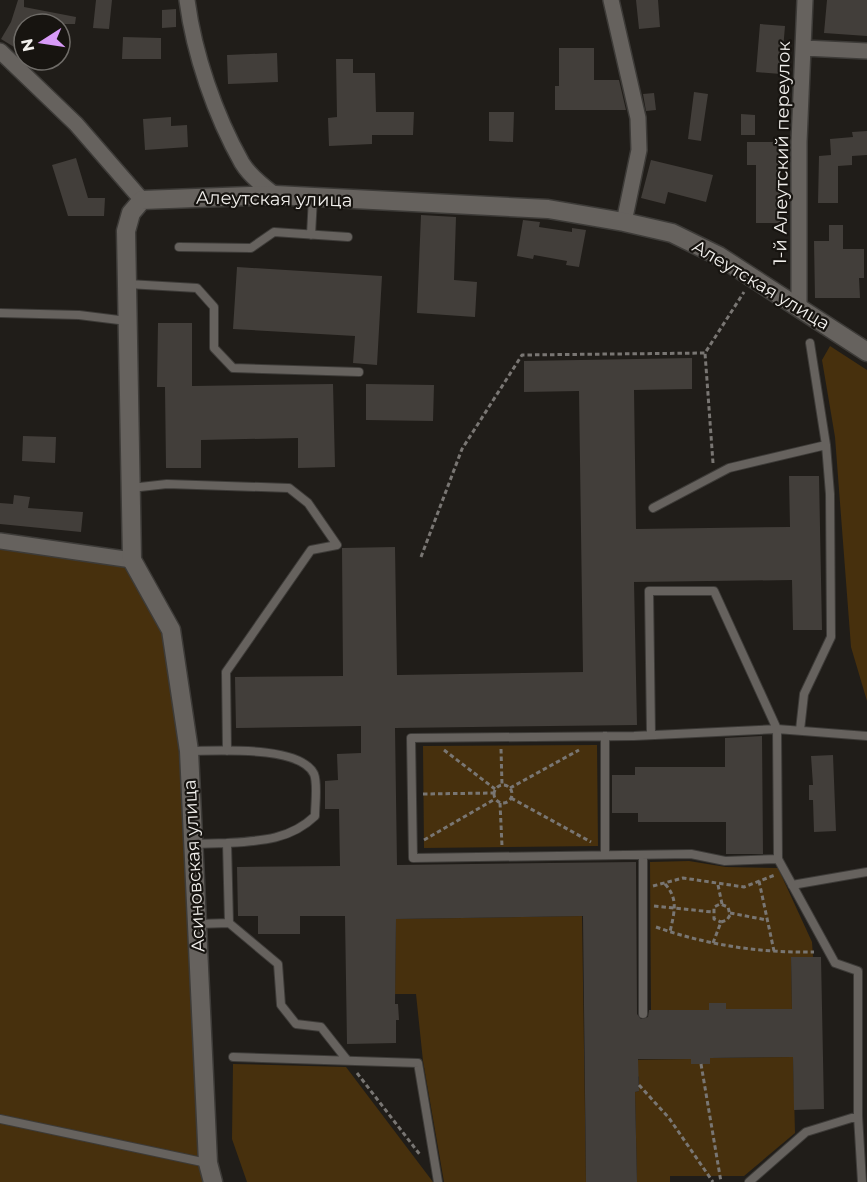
<svg xmlns="http://www.w3.org/2000/svg" width="867" height="1182" font-family="Montserrat,sans-serif">
<style>
.green{fill:#47300d}
.building{fill:#423e3a}
.lines{fill:none;stroke-linecap:round;stroke-linejoin:round}
.service-casing{stroke:#3d3b38;stroke-width:10}
.minor-casing{stroke:#3d3b38;stroke-width:18}
.tertiary-casing{stroke:#3d3b38;stroke-width:21}
.path{stroke:#797673;stroke-width:3;stroke-dasharray:4.5 3;stroke-linecap:butt}
.service{stroke:#66625e;stroke-width:8}
.minor{stroke:#66625e;stroke-width:15}
.tertiary{stroke:#66625e;stroke-width:18}
.labels{text-anchor:middle;dominant-baseline:central;stroke-width:4.5;stroke-linejoin:round;paint-order:stroke}
.street-label{font-size:18px;fill:#f2f0ed;stroke:#171410}
</style>
<rect width="100%" height="100%" fill="#201d19"/>
<!-- green -->
<path class="green" d="M830,346L867,370V701L851,647L835,437L822,360Z
M0,546L129,566L163,633L179,752L202,1164L207,1182H0Z
M597,745L598,846L424,848L423,746Z
M689,861L726,867L778,868L812,942L813,957L791,958L792,1009H726L725,1003H709V1010H651L650,862Z
M582,916L586,1182H444L423,1061L416,994H395L396,919Z
M793,1057L795,1133L744,1176H670V1182H637L635,1092L639,1091V1077L620,1060L691,1059V1064H709L710,1058Z
M233,1064L346,1067L433,1182H247L232,1139Z"/>
<!-- building -->
<path class="building" d="M18,0H24V7L76,17L75,24H24V39L19,50L1,39L11,22Z
M96,0H112L109,29L93,28Z
M636,0H658L660,27L639,29Z
M827,0H867V36L824,33Z
M176,9V27L162,28V10Z
M760,24L785,26L781,74L756,72Z
M123,37L161,38V59H122Z
M559,48H594V80H619L626,110H555V86H559Z
M277,53L278,82L228,84L227,55Z
M336,59H353V73H375L376,112H414L413,135H372V144L329,146L328,118L337,117Z
M694,92L708,94L701,141L688,139Z
M654,93L656,110L646,111L643,94Z
M489,112H514L513,142L489,141Z
M741,114L755,115V135H741Z
M171,117V126L187,125L188,147L145,150L143,119Z
M867,131V155L852,156V165L838,166V203H818L819,156L831,155L830,139L853,137L852,132Z
M747,142H780V223H756V165H747Z
M76,158L88,198H105L104,216H68L52,165Z
M651,160L713,175L706,202L668,192L665,204L641,198Z
M421,215L456,217L454,280L477,282L475,317L417,313Z
M523,220L540,222L539,227L572,232V228L586,230L579,267L566,265L567,261L534,255L533,259L517,256Z
M829,225H843V249H864V278H859L860,298H815L814,241H829Z
M237,267L382,276L377,365L353,363L355,336L233,329Z
M158,323H192V386L333,384L335,467L298,468V438L201,440V468H166L165,387H157Z
M692,358V389L634,390L636,529L790,527L789,476H819L822,630H793L792,580L634,582L637,725L395,728L397,865L636,862L637,1014L641,1019L648,1017L649,1010H709V1003H726V1009H792L791,957H821L824,1109L794,1110L793,1057L710,1058V1064H691V1059H638L639,1091L635,1092L637,1182H586L583,916L396,919L395,1004H398L399,1020H396V1043L347,1044L345,916H300V934H258V916H238L237,867L340,866L339,809H325V781L338,780L337,754L361,753V726L236,728L235,677L343,676L342,548L395,547L397,675L583,672L579,391L524,392V361Z
M366,384L434,385L433,421L366,420Z
M23,436L56,437L55,463L22,461Z
M14,495L30,497L28,508L83,512L81,532L0,524V503L13,504Z
M762,736L763,854H726V822H638V813H612V775H635V767H725V738Z
M833,755L836,831L814,832L813,800H809V785H813L811,756Z"/>
<g class="lines">
<defs>
<path id="service" d="M311,235L313,197
M179,247L251,248L274,232L348,237
M128,284L197,288L214,307V348L233,368L359,372
M0,313L79,315L127,321
M131,488L167,484L289,488L308,503L337,545L311,550L226,672L227,751
M653,508L729,468L826,445
M800,730L804,694L831,637L830,494L826,445L810,343
M651,735L649,591H714L777,729L778,859L835,963L858,971V1116L862,1182
M605,736V855
M189,751C217,751 300,745 314,774C318,784 315,804 315,816C290,840 260,841 227,843L229,923L278,964L281,1005L296,1024L321,1027L347,1060
M193,844L227,843
M778,859L725,861L691,854L413,858L411,738L634,736L777,729L867,736
M792,885L867,872
M197,924L229,923
M643,1014V855
M233,1057L418,1063L438,1182
M0,1119L207,1163
M749,1182L806,1132L858,1116"/>
<path id="minor" d="M187,0C194,54 215,115 242,163C250,176 263,186 275,195
M611,0L638,118L639,150L624,222
M804,48L867,51
M0,51L76,124L142,200
M799,306V142L805,0
M0,541L132,560"/>
<path id="tertiary" d="M213,1182L208,1163L189,751L171,630L132,560L126,231L131,213L142,200L275,195L548,209L624,222L672,233L719,256L867,352"/>
</defs>
<!-- service casing -->
<use href="#service" class="service-casing"/>
<!-- minor casing -->
<use href="#minor" class="minor-casing"/>
<!-- tertiary casing -->
<use href="#tertiary" class="tertiary-casing"/>
<!-- path -->
<path class="path" d="M713,463L705,353L744,292
M421,557L462,449L522,355L705,353
M501,749L502,785
M444,750L495,789
M494 794a9 9 0 1 1 18 0a9 9 0 1 1-18 0Z
M510,788L579,750
M423,794L493,793
M511,798L591,842
M500,803L502,846
M424,840L495,799
M759,881L774,951
M665,884C679,899 674,913 670,932
M718,885L722,904
M653,886L683,878L744,887L775,875
M654,906L712,912
M730,913L767,920
M656,927C707,945 759,953 814,952
M713,943L721,922L727,920L730,915L728,907L720,904L714,907V919L721,922
M701,1064L721,1182
M357,1073L421,1156
M639,1085L669,1118L713,1182"/>
<!-- service -->
<use href="#service" class="service"/>
<!-- minor -->
<use href="#minor" class="minor"/>
<!-- tertiary -->
<use href="#tertiary" class="tertiary"/>
</g>
<g class="labels">
<!-- street labels -->
<g class="street-label">
<text transform="translate(782 153) rotate(-89)">1-й Алеутский переулок</text>
<text transform="translate(274 199) rotate(1)">Алеутская улица</text>
<text transform="translate(761 285) rotate(31)">Алеутская улица</text>
<text transform="translate(194 866) rotate(-93)">Асиновская улица</text>
</g>
</g>
<!-- north arrow -->
<g transform="translate(42 42) rotate(258)"><circle r="28" fill="#171410" stroke="#6f6c68" stroke-width="1.5"/>
<path d="M0-4.5L10 22L0 15L-10 22Z" fill="#d89af8"/>
<text y="-9" font-size="16" font-weight="bold" text-anchor="middle" fill="#f2f0ed">N</text>
</g>
</svg>
